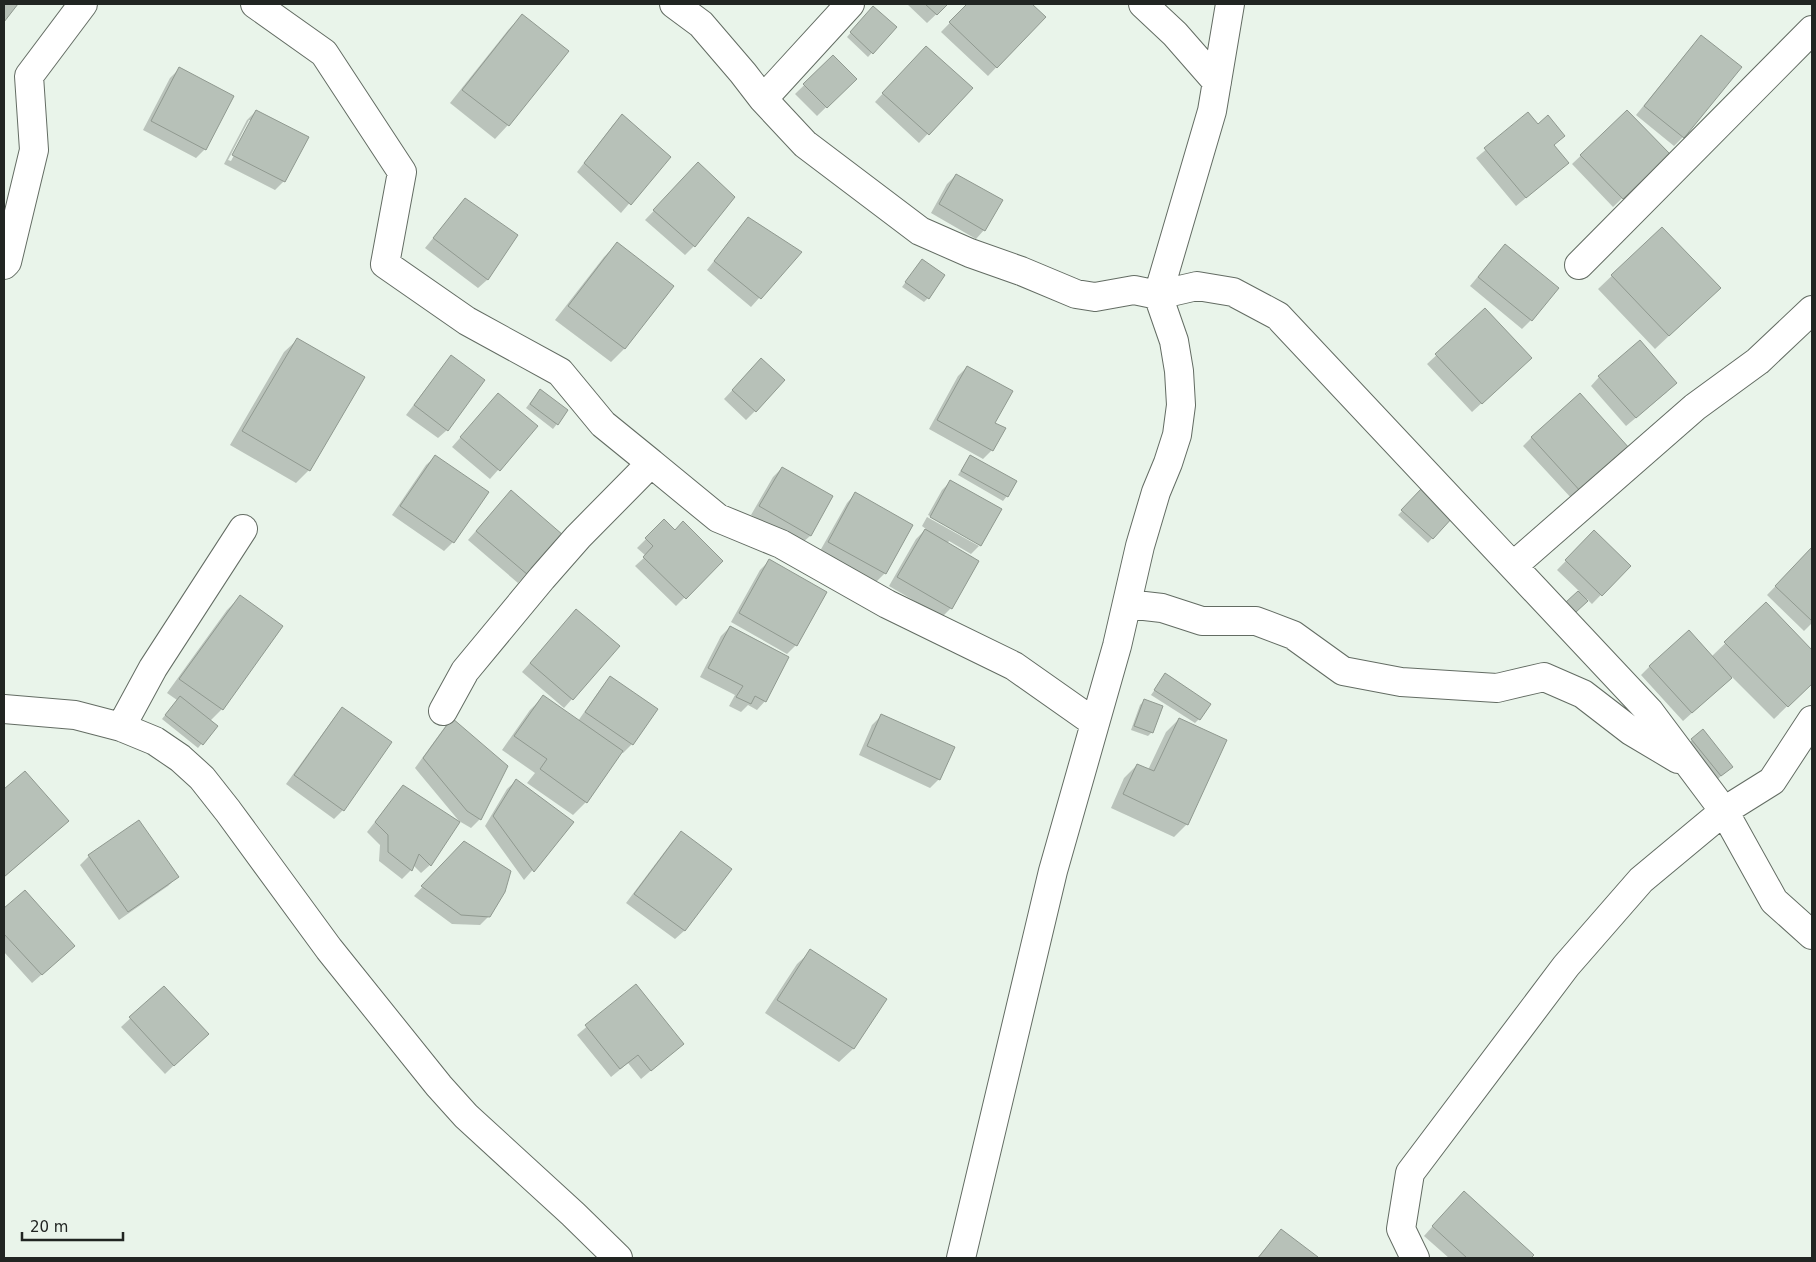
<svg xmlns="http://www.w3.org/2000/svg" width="1816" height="1262" font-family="'DejaVu Sans',sans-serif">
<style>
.shadow{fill:#0003;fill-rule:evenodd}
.building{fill:#b7c1b8;stroke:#909990}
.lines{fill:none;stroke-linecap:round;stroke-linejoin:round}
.minor-casing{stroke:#636c63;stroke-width:30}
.minor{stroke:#fff;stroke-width:28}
</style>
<rect width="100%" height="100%" fill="#e9f4ea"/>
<!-- shadow -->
<path class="shadow" d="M907,4H947L927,23Z
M968,4H1030L1044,17L988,76L941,32Z
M869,12L895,27L868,57L847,37Z
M522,16L567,51L508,125L495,139L450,103L509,29Z
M1693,45L1683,137L1674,146L1636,115Z
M917,56L971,88L919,143L875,102Z
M833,57L855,79L817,116L795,94Z
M179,69L205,149L196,158L143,130L170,78Z
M256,111L284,181L275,190L224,164L247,120ZM249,120H252L231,161L228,160Z
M1627,112L1668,154L1613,207L1572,164Z
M1528,114L1553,146L1558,171L1516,206L1476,158Z
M622,116L669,157L621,213L577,172L613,125Z
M690,173L694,246L685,255L645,220Z
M956,175L984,230L976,239L931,213L947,184Z
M457,209L516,236L487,280L478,288L425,248Z
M749,218L800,252L751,307L707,270L740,227Z
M1662,228L1706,301L1655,349L1598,289Z
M617,244L672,286L624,349L611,362L555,320L604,257Z
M1496,255L1531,320L1522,329L1470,286Z
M918,265L928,298L924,302L902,287Z
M1485,310L1521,367L1472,412L1427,364Z
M298,339L309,470L296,483L230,445L284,352Z
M451,357L447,430L438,438L406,415L443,366Z
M967,367L992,450L983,459L929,429L958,376Z
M752,369L755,411L746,420L724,399Z
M1599,377L1667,392L1626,426L1591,386Z
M498,395L536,427L490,479L452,447Z
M536,395L567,411L553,429L526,408Z
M1532,437L1629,449L1573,500L1523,446Z
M970,456L1007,496L1003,501L958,475Z
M435,457L453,542L444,551L392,515L426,465Z
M782,468L832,497L810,536L801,544L751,515L773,477Z
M950,482L980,545L979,546V543L928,515L942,490Z
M1422,491L1451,517L1428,543L1398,515Z
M855,494L885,573L876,582L820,551L847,503Z
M502,501L561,535L518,583L468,540Z
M927,517L979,546L971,554L949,541L947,544L951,608L942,617L889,586L916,539L926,529L922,526Z
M664,521L675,532L721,561L676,606L635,566L646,556L637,548Z
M1594,532L1629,566L1592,604L1587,599L1571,615L1563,607L1579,591L1557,570Z
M1812,548V623L1804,631L1767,595Z
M769,561L796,645L787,654L731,622L760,570Z
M240,597L282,627L222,709L210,721L216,726L198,748L162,719L177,700L167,693L227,610Z
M1766,604L1812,652V682L1774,719L1732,677L1683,721L1641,675L1650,666L1711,657Z
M576,610L572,699L564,708L522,672Z
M730,627L765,701L757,710L748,705L741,712L729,706L735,695L700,677L721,636Z
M1165,675L1199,719L1195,723L1151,695Z
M610,678L632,744L623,753L621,752L586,802L573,815L527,783L535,773L502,750L530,710L543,697L578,721L602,687Z
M1144,701L1152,732L1148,736L1131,730L1140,705Z
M343,709V810L334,819L286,784L334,718Z
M881,716L939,779L930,788L859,755L872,725Z
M1179,719L1187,824L1174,837L1111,808L1124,778L1137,765L1148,770L1166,732Z
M452,720L507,767L480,819L471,828L459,821L415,768L444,728Z
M1692,740L1727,770L1717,780L1688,744Z
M25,773L54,834L4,877V791Z
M516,781L573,823L524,880L485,826L507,789Z
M404,787L430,865L421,873L413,865L411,870L402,879L379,861L380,845L367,832L395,796Z
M681,833L730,869L684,931L675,939L626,903L672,842Z
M455,852L489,916L480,925L452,924L414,896Z
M89,856L177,877L168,886L119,920L80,865Z
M25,891L65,954L32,983L4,952V910Z
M811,951L885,999L853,1049L839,1062L765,1013L797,964Z
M635,986L682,1044L641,1079L628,1063L611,1077L577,1035Z
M164,987L198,1042L165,1074L121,1027Z
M1455,1201L1532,1255L1529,1258H1449L1424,1236Z
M1282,1230L1317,1258H1257Z"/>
<!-- building -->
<path class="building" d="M4,4H18L4,22Z
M925,4H948L937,15Z
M967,4H1032L1046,17L997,68L949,22Z
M873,6L897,27L873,54L850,32Z
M522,14L569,51L509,126L462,90Z
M1701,35L1742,67L1684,138L1644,106Z
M926,46L973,88L929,135L882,93Z
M833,55L857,79L827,108L803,84Z
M179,67L234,96L206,150L151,121Z
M256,110L309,137L285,182L232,155Z
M1627,110L1670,154L1623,199L1580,155Z
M1528,112L1538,124L1548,115L1565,136L1554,145L1569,163L1526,198L1484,148Z
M622,114L671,157L631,205L584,163Z
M698,162L735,197L695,247L653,210Z
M956,174L1003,200L985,231L939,204Z
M465,198L518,235L488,280L433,238Z
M748,217L802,252L761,299L714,261Z
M1662,227L1721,288L1669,336L1611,275Z
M617,242L674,286L625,349L568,306Z
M1505,244L1559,288L1532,321L1478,277Z
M922,259L945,275L929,299L905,282Z
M1485,308L1532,358L1482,404L1435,354Z
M297,338L365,377L310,471L242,431Z
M1640,340L1677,383L1636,418L1598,376Z
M451,355L485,380L448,431L414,405Z
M761,358L785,380L756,412L732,390Z
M967,366L1013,391L995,423L1006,428L993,451L937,420Z
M540,389L568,410L558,425L530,404Z
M498,393L538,426L500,471L460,437Z
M1580,393L1630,449L1582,493L1531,437Z
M435,455L489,492L454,543L400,506Z
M970,455L1017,481L1008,497L961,471Z
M782,467L833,496L811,536L759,506Z
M950,480L1002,509L981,546L930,517Z
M1421,489L1453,517L1433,539L1401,510Z
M511,490L563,535L528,575L476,531Z
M855,492L913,525L886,574L828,542Z
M664,519L675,530L683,521L723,561L686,599L643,557L653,546L645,538Z
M925,529L979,561L952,609L897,577Z
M1594,530L1631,566L1602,596L1565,560Z
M1812,547V621L1775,586Z
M769,559L827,592L797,646L739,613Z
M1578,591L1588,601L1576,612L1566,602Z
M240,595L283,626L223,710L179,679Z
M1766,602L1812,650V684L1788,707L1724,642Z
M576,609L620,646L573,700L530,663Z
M730,626L789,657L766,702L755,696L751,704L736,697L743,686L708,668Z
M1689,630L1732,678L1692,713L1649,666Z
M1165,673L1211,704L1200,720L1154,690Z
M610,676L658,709L633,745L585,712Z
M543,695L623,751L587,803L540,769L547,759L514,736Z
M180,696L218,726L203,745L165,715Z
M1144,699L1163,706L1153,733L1134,726Z
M342,707L392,742L344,811L294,775Z
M881,714L955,747L940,780L867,746Z
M452,718L508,766L481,820L467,811L423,758Z
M1179,718L1227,740L1188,825L1123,794L1137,764L1154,771Z
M1703,729L1733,767L1721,776L1691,739Z
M25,771L69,821L4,877V789Z
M516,779L574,822L534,872L493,816Z
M403,785L460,822L431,866L419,854L412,871L388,852V835L375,822Z
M139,820L179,877L128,912L88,855Z
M681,831L732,869L685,931L634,894Z
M464,841L511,871L505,892L490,917L461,915L421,886Z
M25,890L75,946L42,975L4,934V908Z
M810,949L887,999L854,1049L777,1000Z
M636,984L684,1044L651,1071L638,1055L620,1069L585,1025Z
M164,986L209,1034L174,1066L129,1017Z
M1464,1191L1534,1255L1531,1258H1467L1432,1226Z
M1281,1229L1318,1257V1258H1258Z"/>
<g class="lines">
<defs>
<path id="minor" d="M255,4L324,53L402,172L385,264L467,321L560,372L603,424L651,463L578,537L542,578L465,671L443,711
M674,4L701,24L743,73L763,99L805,144L920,231L970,253L1021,271L1076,294L1095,297L1134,290L1158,295L1197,286L1233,292L1278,316L1649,711L1724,811L1641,880L1607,919L1566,966L1410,1173L1401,1229L1415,1258
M1143,4L1175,34L1217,82
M763,99L850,4
M4,265L7,262L34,150L29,76L83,4
M1579,265L1812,30
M651,463L718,518L781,544L887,604L1014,666L1095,723
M1513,566L1695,407L1758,361L1812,310
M1127,604L1162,608L1202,621H1256L1293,635L1343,671L1401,682L1497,688L1544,677L1583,694L1631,731L1678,759
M4,709L75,715L121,727L155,741L180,758L202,778L228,811L329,949L439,1086L466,1116L573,1214L618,1258
M1812,720L1772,781L1724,811L1774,901L1812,935
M121,727L153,668L243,529
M961,1258L1053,871L1117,646L1140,546L1156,492L1168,463L1177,435L1181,405L1179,371L1174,341L1158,295L1212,111L1230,4"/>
</defs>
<!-- minor casing -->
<use href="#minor" class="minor-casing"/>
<!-- minor -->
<use href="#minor" class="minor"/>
</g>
<!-- border -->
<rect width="1816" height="1262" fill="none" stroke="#212522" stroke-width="10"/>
<!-- scale -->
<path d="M22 1232v8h101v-8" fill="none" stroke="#212522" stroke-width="2.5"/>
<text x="30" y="1232" font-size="15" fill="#212522" stroke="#e9f4ea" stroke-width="4" paint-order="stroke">20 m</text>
</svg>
